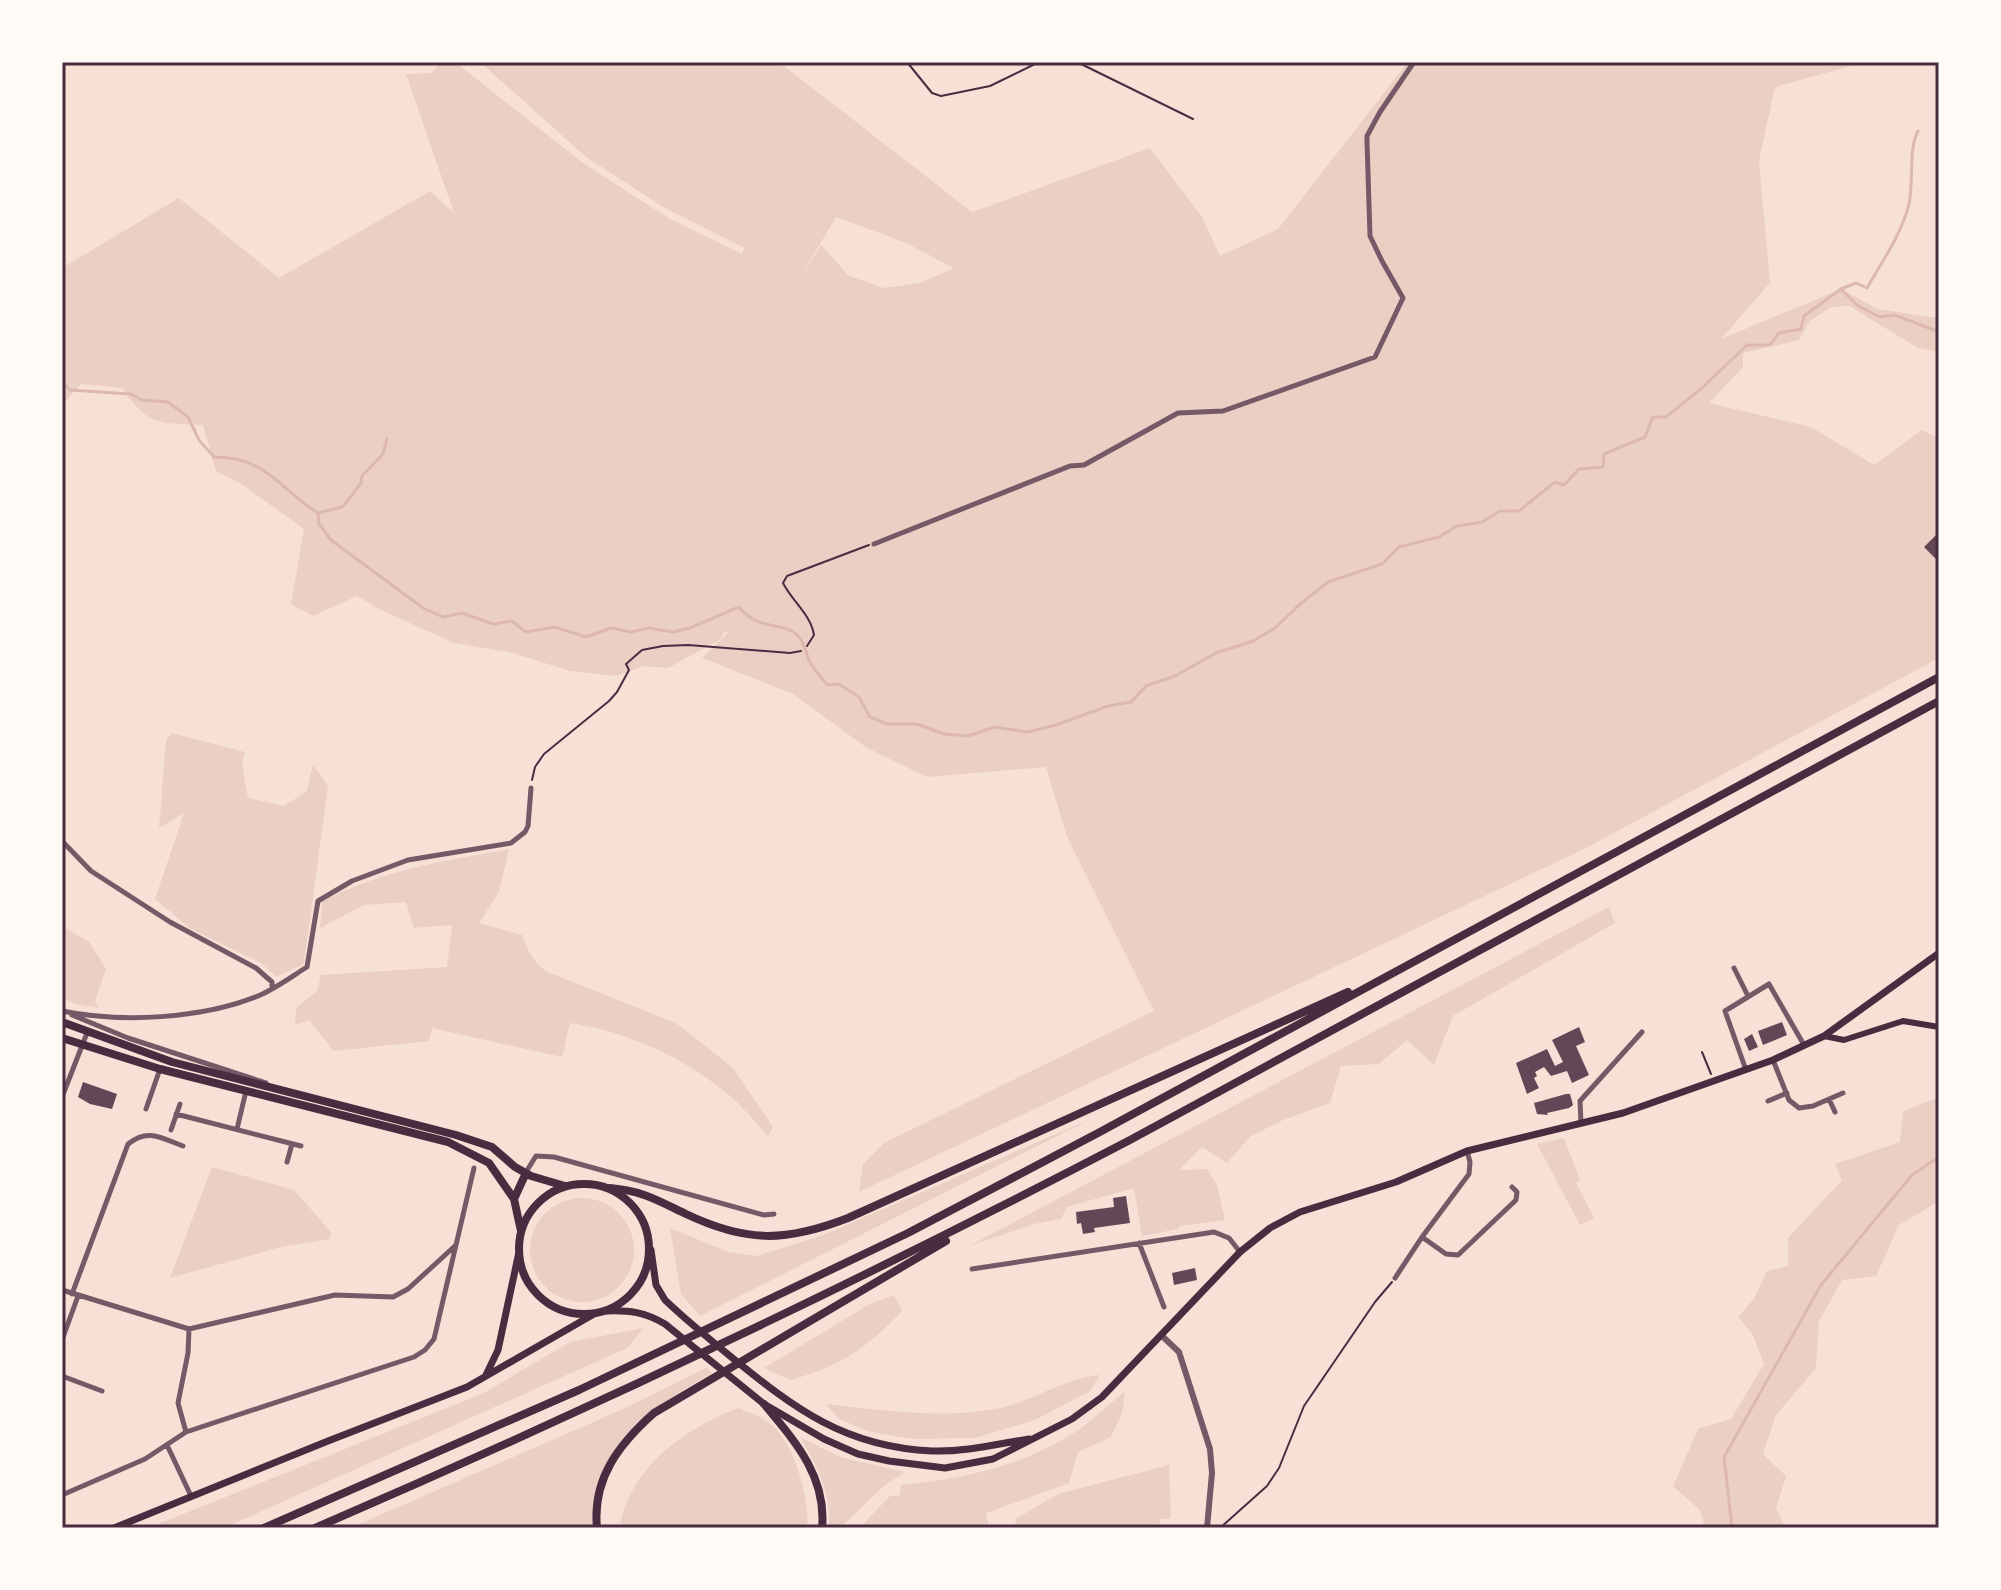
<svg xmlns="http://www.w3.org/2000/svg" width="2001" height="1590" font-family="Poppins,sans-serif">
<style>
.green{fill:#ebcfc5;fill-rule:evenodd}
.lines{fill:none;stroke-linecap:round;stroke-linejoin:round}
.stream{stroke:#dcb8b0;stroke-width:3}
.building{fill:#644757}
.path{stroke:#4a2c40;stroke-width:2}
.minor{stroke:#755966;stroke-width:5}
.tertiary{stroke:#755966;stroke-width:6}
.secondary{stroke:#4a2c40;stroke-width:6}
.primary{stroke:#4a2c40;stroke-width:7}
.trunk{stroke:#4a2c40;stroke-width:8}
.motorway{stroke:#4a2c40;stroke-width:8}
.neatline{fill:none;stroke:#4a2c40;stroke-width:3}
</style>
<rect width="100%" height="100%" fill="#f7e1d7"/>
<!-- green -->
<path class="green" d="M441,62H455L583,163L670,219L742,254L744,248L663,207L586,157L480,62H779L972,212L1150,148L1202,217L1220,256L1278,229L1408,62H1865L1775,87L1759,161L1770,283L1721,339L1841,289L1877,309L1939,318V352L1918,348L1849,306L1831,307L1810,321L1799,340L1743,353V367L1709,403L1811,427L1874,465L1922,430L1939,438V658L1584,849L859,1192L863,1164L884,1143L1154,1011L1067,837L1046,767L927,777L867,748L793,694L702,658L728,633V632H724L721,639L668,668L644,666L616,676L570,671L513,653L454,643L383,611L357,596L313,616L291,604L304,529L240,483L216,471L203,425C159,423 149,427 122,388L81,384L62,405V268L179,198L279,278L430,191L454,213L406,74L431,73ZM836,217L904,242L954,268L920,283L884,288L849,276L821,245L798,281Z
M172,733L245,752L242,765L248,798L284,806L307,791L313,764L328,786L304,964L276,977L261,963L191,929L155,899L184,813L159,828L166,740Z
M509,849L499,892L479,923L522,935C528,951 534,965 550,973L676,1023L733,1068L773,1127L768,1136C754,1121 740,1103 724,1091C679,1055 627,1032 570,1023L562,1057L432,1028L429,1041L334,1051L309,1020L295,1025L296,1008L317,991L321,975L447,967L452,925L414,928L406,902L364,905L320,928L322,902C380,870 445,861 509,849Z
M1609,907L1615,923L1453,1016L1434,1065L1407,1040L1379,1064L1341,1066L1330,1103L1283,1120L1251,1136L1227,1163L1202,1147L1179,1170L1207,1169L1217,1185L1225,1220L1180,1226L1178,1229L1142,1236L1134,1188L1067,1207L1061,1219L1034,1224L969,1246Z
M62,926L89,942L106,969L95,1001L99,1008L76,1004L62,997Z
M1939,1097V1201L1899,1225L1876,1276L1842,1280L1819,1321L1816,1368L1776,1415L1763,1454L1786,1476L1776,1509L1786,1528H1705L1700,1510L1673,1486L1698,1429L1731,1419L1764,1364L1752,1333L1738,1317L1754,1299L1767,1271L1788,1266V1238L1842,1180L1835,1164L1900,1142L1903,1111Z
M1093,1118L700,1316L681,1294L670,1228L729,1252L757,1256L823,1235Z
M1564,1138L1580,1180L1576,1183L1594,1218L1580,1225L1537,1144Z
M212,1167L294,1190L331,1232L330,1239L281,1247L170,1278Z
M530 1250a52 52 0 1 1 104 0a52 52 0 1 1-104 0Z
M894,1295L902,1311C869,1347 837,1368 790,1380L764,1368L870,1304Z
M644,1328L627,1348L224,1528H148L482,1394L570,1342Z
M706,1368L712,1373C647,1411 592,1444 593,1528H350L621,1410Z
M1100,1375L1090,1391L1035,1420L975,1438L912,1439L871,1432L839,1419L826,1404C880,1410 941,1419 994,1409C1031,1403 1063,1378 1100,1375Z
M1125,1391L1122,1413L1111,1437L1078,1452L1069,1483L986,1513L989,1528H859L890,1496L900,1495L901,1485C965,1478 1016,1468 1072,1434C1091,1422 1108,1405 1125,1391Z
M739,1408C749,1413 765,1418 773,1426C795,1446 810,1499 807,1528H620C628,1469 686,1427 739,1408Z
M800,1437L840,1457L905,1472L884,1486L840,1528H829C831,1492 818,1467 800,1437Z
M1169,1465L1171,1519H1160L1159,1528H998L1016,1524L1015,1519L1058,1494Z"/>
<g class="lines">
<!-- stream -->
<path class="stream" d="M1841,289L1856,283L1867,288C1882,262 1902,233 1909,204C1914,180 1908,150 1918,131
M62,382L70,390L131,394L142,400L168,402L188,417L199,440L214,457C267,457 278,488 318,513L319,524L331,540L423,608L443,617L462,613L493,624L512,621L526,632L555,627L586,637L611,628L631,632L649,628L673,632L690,628L739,607C760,633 785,620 799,637C804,642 806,653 809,660C814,670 820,677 828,685L839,684L859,697L870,717L887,724H917L944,734L968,736L994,727L1027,732L1056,725L1108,706L1131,702L1146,686L1175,676L1216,653L1253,641L1275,628L1298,606L1328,582L1382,564L1399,547L1439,537L1457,526L1482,522L1500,511H1519L1555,482L1564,485L1579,469L1603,467L1604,454L1645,437L1653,417H1666L1702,388L1747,345H1770L1779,333L1801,329L1804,316L1841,289L1858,306L1880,317L1895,315L1939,332
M318,513L342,507L346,503L361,483L362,476L383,454L387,439
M1732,1528L1724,1457L1821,1285L1912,1175L1939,1157"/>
</g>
<!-- building -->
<path class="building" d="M1939,532V562L1924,547Z
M1782,1022L1787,1035L1763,1045L1758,1031Z
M1579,1027L1585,1042L1576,1046L1589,1075L1572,1083L1567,1071L1551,1076L1544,1067L1535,1072L1537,1076L1534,1078L1539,1088L1527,1094L1516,1063L1547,1049L1555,1066L1563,1062L1552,1040Z
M1752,1034L1758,1047L1749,1051L1744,1039Z
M83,1082L117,1094L112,1109L90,1104L78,1097Z
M1566,1094H1570L1573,1105L1569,1108L1547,1113L1548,1115L1537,1114L1534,1103Z
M1126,1196L1130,1223L1094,1228L1095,1232L1083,1234L1081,1223L1077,1224L1076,1212L1114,1207L1113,1198Z
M1195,1268L1197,1280L1174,1285L1172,1273Z"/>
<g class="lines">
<!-- path -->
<path class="path" d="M907,62L932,93L941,96L990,86L1039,62
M1077,62L1193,119
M807,646L814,635C811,615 792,601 783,583L787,576L869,545
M532,780L535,767L544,754L609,701L617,692L629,670L626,664L642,650L663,646L688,645L790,653L801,651
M1702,1052L1711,1074
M1220,1528L1267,1486L1279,1468L1304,1406L1375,1302L1392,1282"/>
<!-- minor -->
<path class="minor" d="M874,544L1070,466L1084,465L1178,413L1223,411L1375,357L1403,298L1382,261L1370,236L1367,142V136L1380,112L1414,62
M62,841L91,871L170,922L256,968L272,982V988
M1734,968L1748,996
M62,1011C121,1023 202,1019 258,996C275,989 291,977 307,967L318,901L352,881L408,860L511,843L525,832L528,826L531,788
M72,1015L128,1038L266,1083
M1773,1060L1789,1100L1799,1108L1813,1106L1843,1093
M1746,1070L1725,1011L1769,984L1804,1045
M62,1097L87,1033
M1829,1099L1835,1112
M1768,1101L1787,1093
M146,1109L160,1069
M176,1114L301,1146
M1581,1123L1580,1101L1642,1032
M237,1129L246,1091
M171,1130L180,1104
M287,1162L292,1144
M526,1172L536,1156L554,1157L764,1215L774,1214
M1422,1237L1446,1254L1458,1255L1516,1200L1517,1192L1512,1187
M1139,1243L1164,1307
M972,1269L1214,1232L1229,1238L1240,1252
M1395,1278L1422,1237L1469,1174L1470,1162L1467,1151
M62,1290L189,1329L335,1295L393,1297L408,1289L456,1245L474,1168
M72,1294L128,1144C148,1128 161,1138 183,1146
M62,1340L78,1296
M62,1376L102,1391
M186,1432L178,1403L188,1353L189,1329
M167,1445L191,1496
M62,1495L145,1459L186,1432L414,1357L425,1350L434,1339L456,1245"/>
<!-- tertiary -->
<path class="tertiary" d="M1161,1335L1179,1352L1210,1449L1212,1473L1207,1528"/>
<!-- secondary -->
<path class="secondary" d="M1824,1036L1844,1040L1903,1021L1939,1027"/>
<!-- primary -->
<path class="primary" d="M651,1250L656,1285L665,1300C686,1320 708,1338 730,1356C795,1409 845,1447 932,1451C965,1452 997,1444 1029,1439
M606,1311C629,1310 645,1312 665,1324L764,1404L824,1439L858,1454L889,1461L945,1468L993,1459L1072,1419L1102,1397L1240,1252L1270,1228L1300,1212L1396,1182L1467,1151L1623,1113L1773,1060L1824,1036L1939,953
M486,1375L498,1350L519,1252
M114,1528L328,1441L467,1387L594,1314"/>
<!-- trunk -->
<path class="trunk" d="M62,1022L172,1062L456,1135L492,1147L515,1167L531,1176L565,1186
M62,1038L160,1069L448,1142L489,1163L514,1199L521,1231
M519 1249a65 65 0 1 1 130 0a65 65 0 1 1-130 0Z
M514,1199L526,1173"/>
<!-- motorway -->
<path class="motorway" d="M610,1188C643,1191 657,1200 686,1214C747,1243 786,1242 848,1218L1348,992
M764,1404C795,1441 827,1477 822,1528
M264,1528L579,1390L908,1233L1098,1133L1939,677
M315,1528C591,1409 862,1280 1130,1140L1939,701
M597,1528C592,1479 619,1444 654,1413L946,1241"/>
</g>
<!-- border -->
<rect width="2001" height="1590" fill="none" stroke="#fffaf5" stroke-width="128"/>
<rect x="64" y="64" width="1873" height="1462" class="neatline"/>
</svg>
